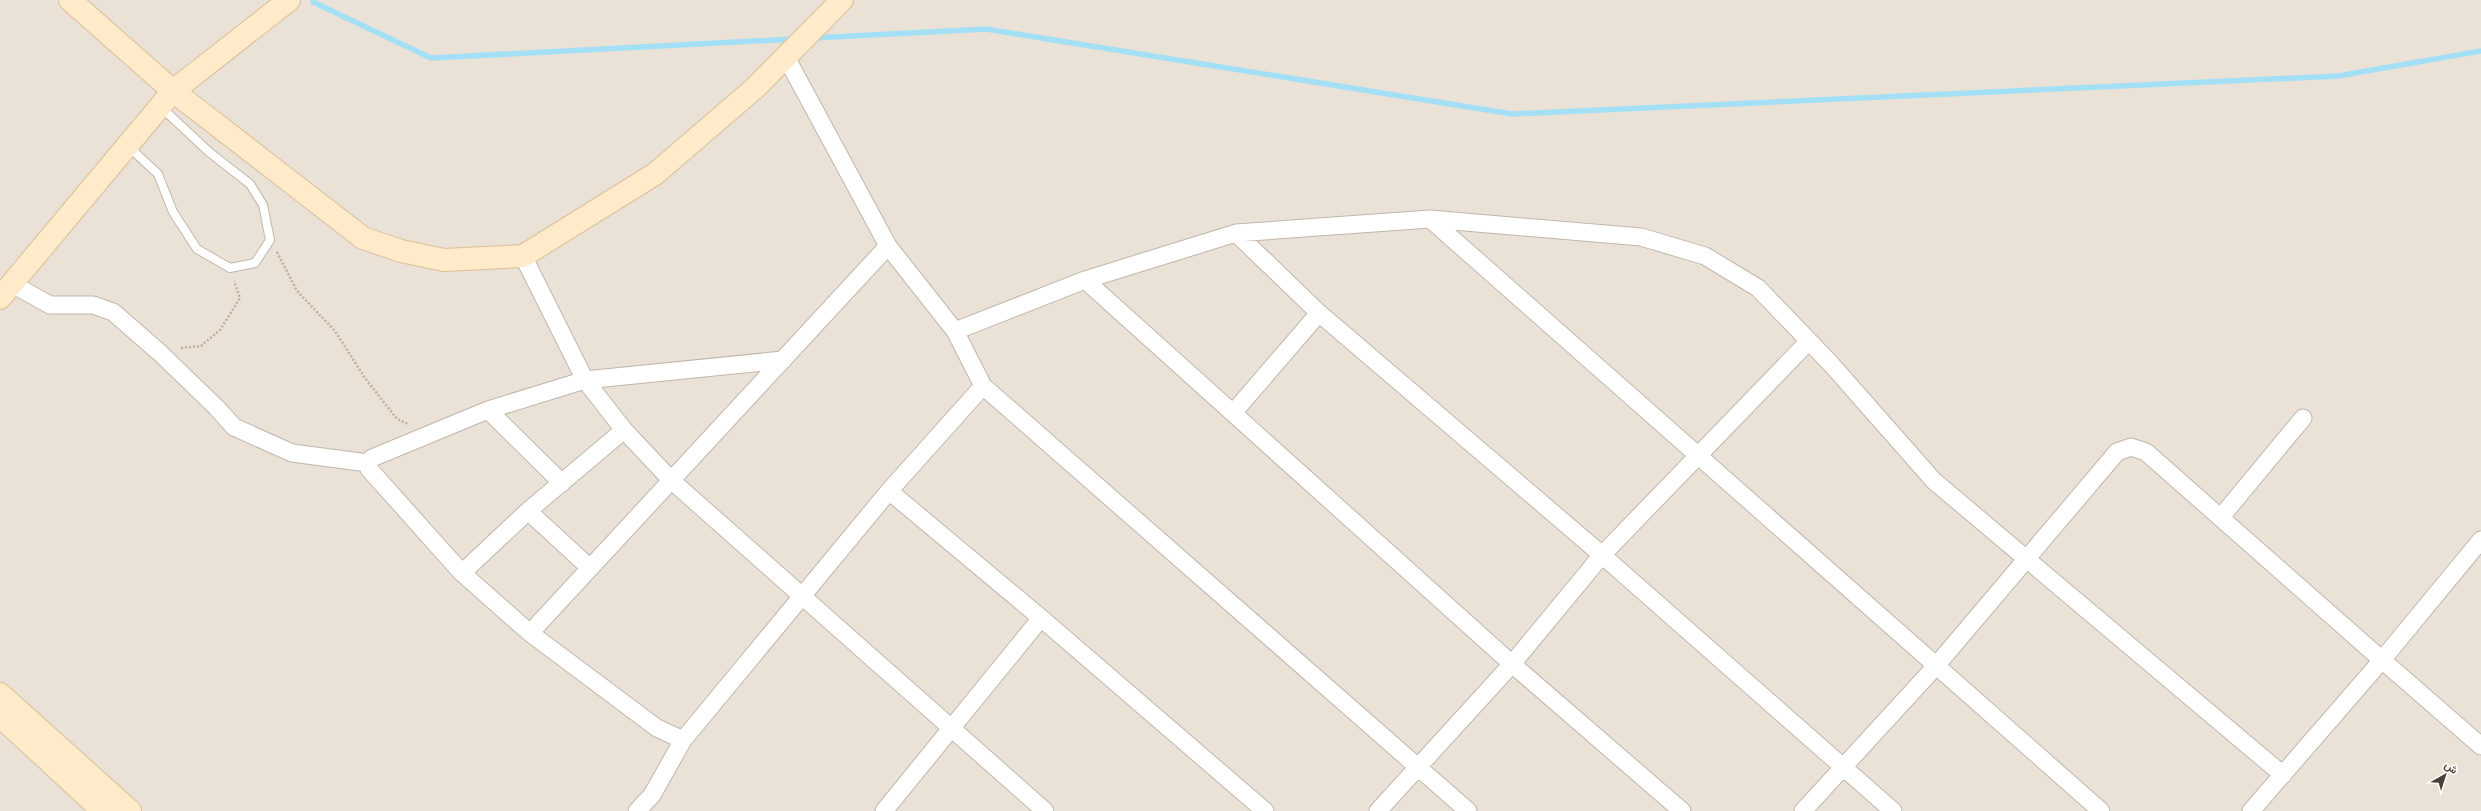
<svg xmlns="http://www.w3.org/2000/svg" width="2481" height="811" font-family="Montserrat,Vazirmatn,sans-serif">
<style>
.residential{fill:#eae1d7}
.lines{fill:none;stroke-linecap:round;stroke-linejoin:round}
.stream{stroke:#a3e0f5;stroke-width:5.5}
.lane-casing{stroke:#c2b6ab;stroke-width:10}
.street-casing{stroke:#c2b6ab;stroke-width:19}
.secondary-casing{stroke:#dbbf98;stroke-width:24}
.path{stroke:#c4af9b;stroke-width:2.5;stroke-dasharray:2 2;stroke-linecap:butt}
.lane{stroke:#fff;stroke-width:8}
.street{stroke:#fff;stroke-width:17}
.secondary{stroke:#ffeac9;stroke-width:22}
</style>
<rect width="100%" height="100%" fill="#f5f0e9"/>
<!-- residential -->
<path class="residential" d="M0,0H2481V811H0Z"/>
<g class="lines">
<!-- stream -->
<path class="stream" d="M313,2L431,58L795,39
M814,38L986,29L1512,114L2338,76L2481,51"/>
<defs>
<path id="lane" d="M128,146L158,174L173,212L197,249L230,268L255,263L270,240L263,205L250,184L209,152L160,106"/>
<path id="street" d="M786,57L888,246L955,331L983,386L1468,811
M1430,219L2101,811
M1236,233L1319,313L1602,555L1893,811
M523,256L585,380L624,430L672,481L1045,811
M1085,280L1512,664L1682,811
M12,284L50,305H93L113,312L159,352L217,408L234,427L292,453L368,463
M955,331L1085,280L1236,233L1430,219L1641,237L1705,256L1758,288L1831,364L1934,481L2283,775
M783,360L585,380L488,410L372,458L368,463L369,469L462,573L530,633L657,728L683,740L889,491L983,386
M488,410L562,483
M1233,413L1319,313
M889,491L1041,618L1265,811
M528,511L590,568
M2221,517L2303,418
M462,573L528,511L624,430
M530,633L888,246
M637,811L652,795L683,740
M884,811L1041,618
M1378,811L1512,664L1602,555L1809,341
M1803,811L1935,667L2117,452L2131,447L2146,452L2382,660L2481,540
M2251,811L2382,660L2481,746"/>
<path id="secondary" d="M70,0L173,91L363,238L401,251L444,260L523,256L655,174L755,88L842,0
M0,298L173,91L289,0
M0,694L130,811
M0,716L103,811"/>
</defs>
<!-- lane casing -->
<use href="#lane" class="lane-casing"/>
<!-- street casing -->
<use href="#street" class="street-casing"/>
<!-- secondary casing -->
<use href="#secondary" class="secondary-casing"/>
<!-- path -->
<path class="path" d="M277,252L297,291L335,331L365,378L397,419L408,424
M181,348L201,346L220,330L240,298L234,281"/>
<!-- lane -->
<use href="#lane" class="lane"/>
<!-- street -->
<use href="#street" class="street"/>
<!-- secondary -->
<use href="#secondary" class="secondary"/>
</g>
<!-- north arrow -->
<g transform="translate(2445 775) rotate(39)" stroke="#ffffff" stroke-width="3" paint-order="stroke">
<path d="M0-3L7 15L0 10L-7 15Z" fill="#4a3f37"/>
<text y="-6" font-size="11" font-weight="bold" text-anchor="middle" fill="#4a3f37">ش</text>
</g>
</svg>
